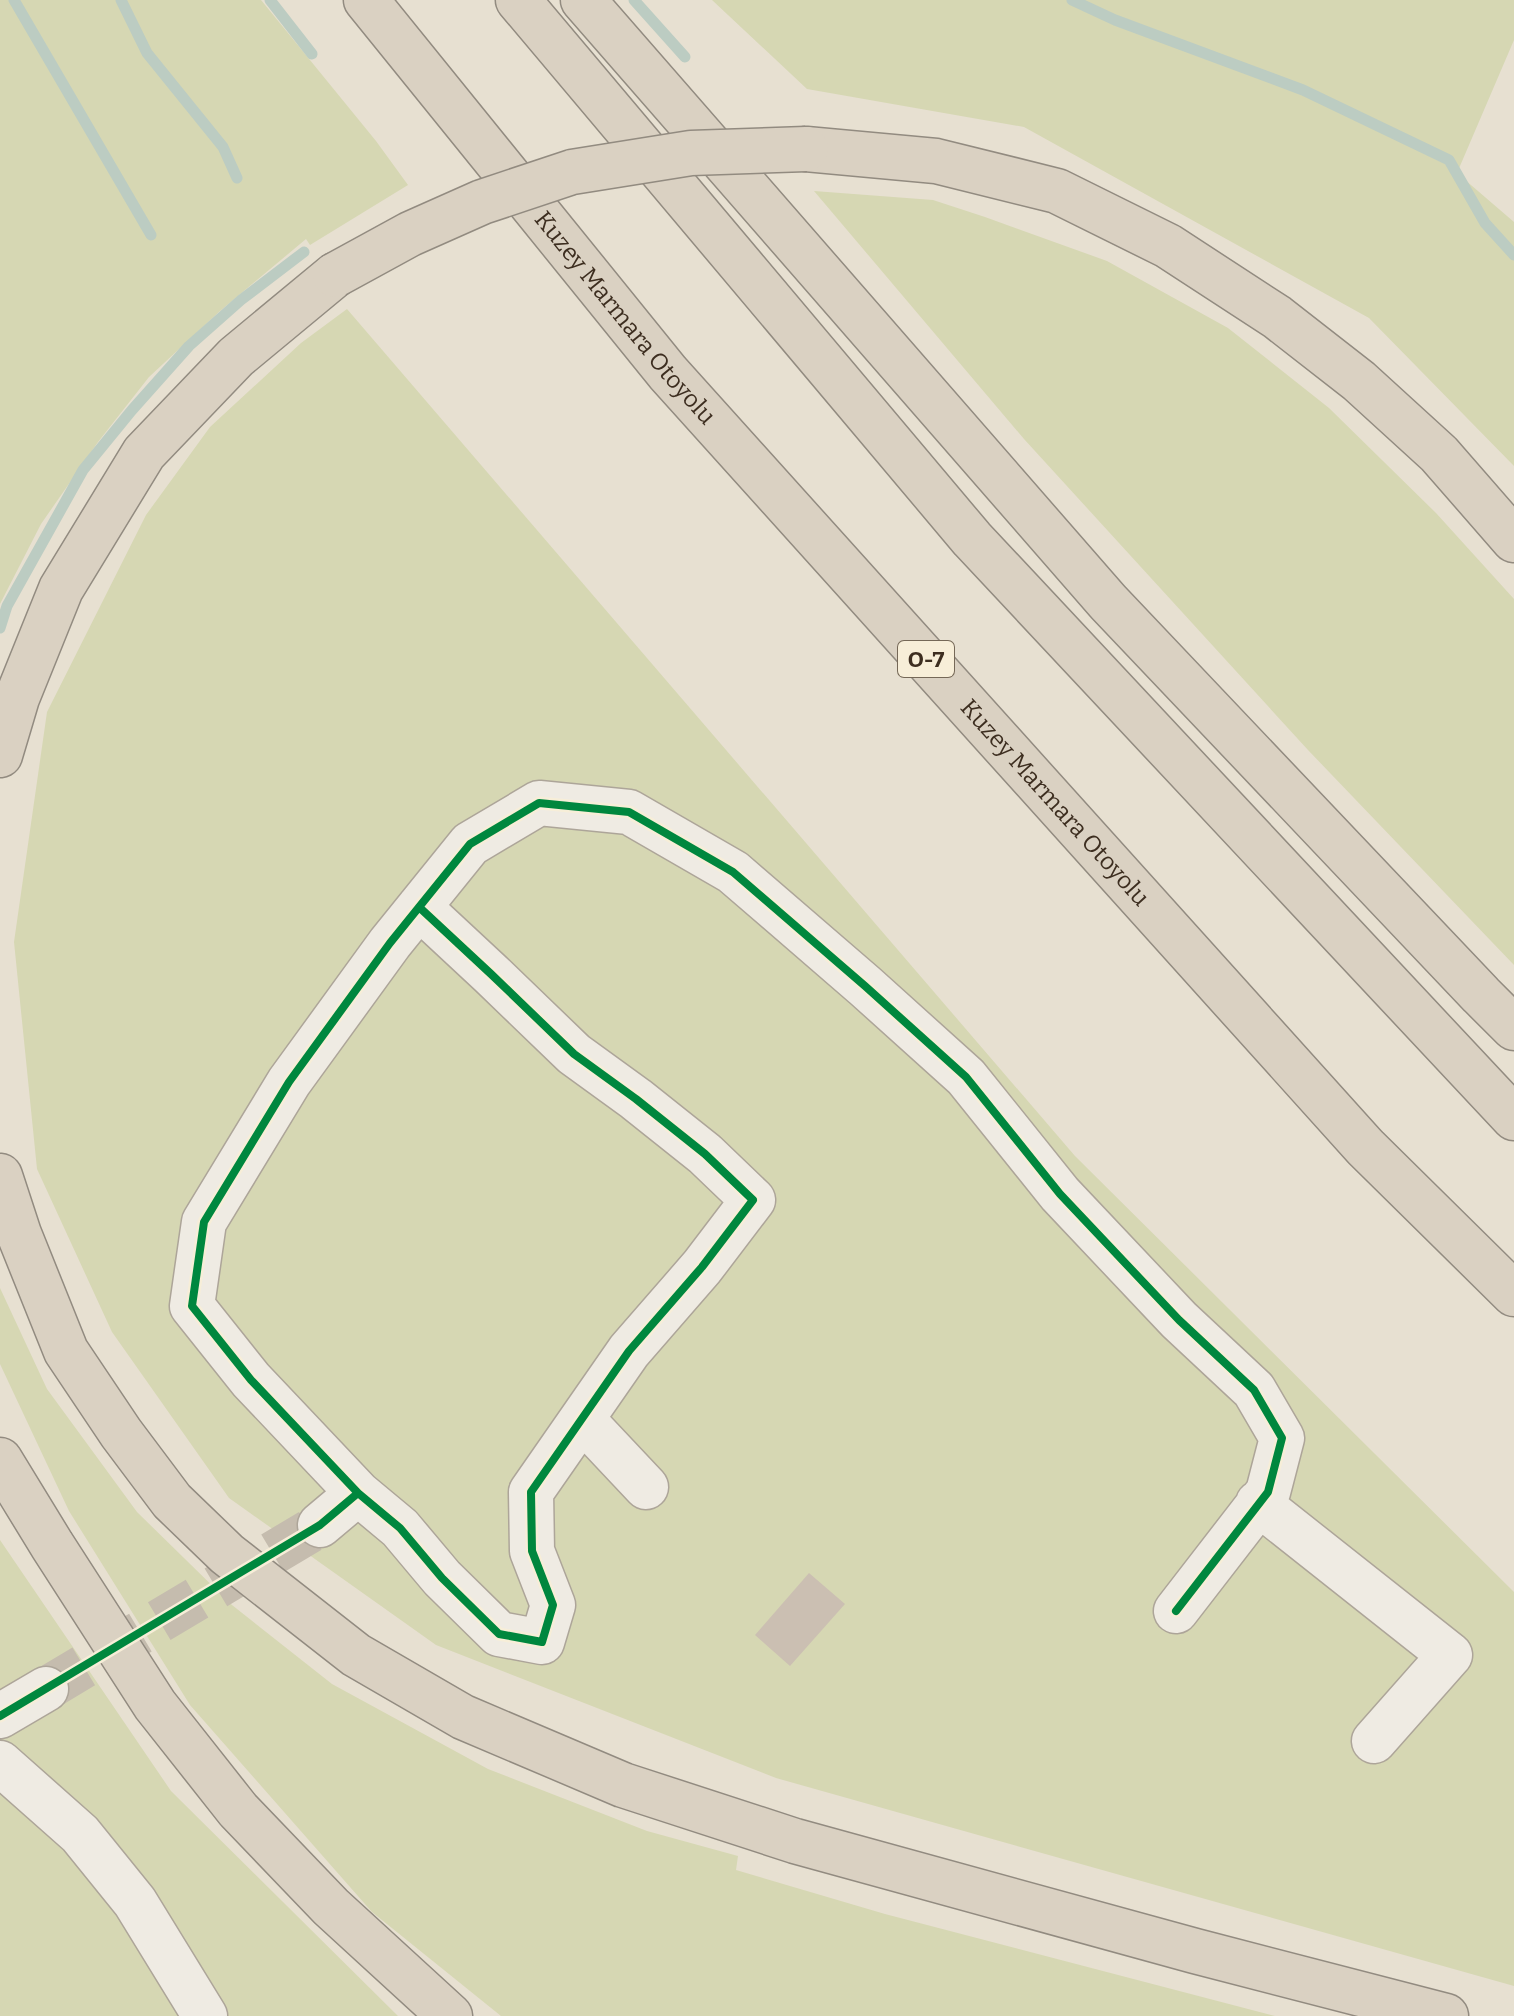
<svg xmlns="http://www.w3.org/2000/svg" width="1514" height="2016" font-family="Bitter,serif">
<style>
.green{fill:#d6d7b3}
.lines{fill:none;stroke-linecap:round;stroke-linejoin:round}
.stream{stroke:#bcccc2;stroke-width:11}
.building{fill:#cbbfb2}
.minor-tunnel{stroke:#c5bcae;stroke-width:44;stroke-dasharray:44 22;stroke-linecap:butt}
.minor-casing{stroke:#ada599;stroke-width:47}
.highway-casing{stroke:#928b80;stroke-width:47}
.minor{stroke:#efebe3;stroke-width:44}
.highway{stroke:#dad1c2;stroke-width:44}
.highway-bridge-casing{stroke:#928b80;stroke-width:47;stroke-linecap:butt}
.highway-bridge{stroke:#dad1c2;stroke-width:44}
.cycleway-casing{stroke:#f7eed8;stroke-width:13}
.cycleway{stroke:#00873e;stroke-width:8}
.labels{text-anchor:middle;dominant-baseline:central;stroke-width:6;stroke-linejoin:round;paint-order:stroke}
.shield{fill:#f7eed8;stroke:#756857;stroke-width:2}
.shield-label{font-size:22px;font-weight:bold;fill:#3d2e20}
.street-label{font-size:24px;fill:#3d2e20;stroke:#f7eed8}
</style>
<rect width="100%" height="100%" fill="#e7e0d1"/>
<!-- green -->
<path class="green" d="M0,0H261L376,141L408,185L310,245L306,239L220,311L149,377L98,442L41,524L0,604Z
M712,0H1514V40L1457,173L1514,222V466L1369,318L1024,127L807,89Z
M814,191L933,200L985,217L1107,261L1228,328L1329,408L1436,513L1514,599V965L1308,750L1024,439Z
M347,309L1075,1156L1514,1592V1986L776,1778L436,1645L229,1498L112,1332L37,1169L14,942L47,712L146,515L210,427L301,343Z
M0,1288L47,1389L137,1512L232,1605L332,1684L488,1769L647,1831L738,1856L736,1870L885,1914L1275,2016H501L372,1912L190,1705L69,1511L0,1364Z
M0,1540L171,1791L398,2016H0Z"/>
<g class="lines">
<!-- stream -->
<path class="stream" d="M14,0L151,235
M121,0L147,53L223,147L237,178
M270,0L312,54
M634,0L685,57
M1072,0L1115,20L1303,90L1449,160L1485,223L1514,255
M0,628L7,606L83,470L132,410L189,346L241,300L304,252"/>
</g>
<!-- building -->
<path class="building" d="M809,1573L845,1604L790,1666L755,1635Z"/>
<g class="lines">
<!-- minor-tunnel -->
<path class="minor-tunnel" d="M46,1689L320,1525"/>
<defs>
<path id="minor" d="M582,1419L646,1487
M358,1493L400,1528L442,1578L499,1634L542,1642L553,1605L532,1551L531,1492L629,1351L702,1267L753,1200L705,1154L636,1099L574,1054L491,974L419,907
M1258,1503L1450,1655L1374,1741
M320,1525L358,1493L251,1380L192,1306L204,1222L289,1082L390,943L470,844L539,803L629,812L733,872L865,986L966,1077L1060,1194L1179,1320L1254,1390L1282,1438L1268,1492L1176,1611
M0,1716L46,1689
M0,1763L80,1834L135,1902L205,2016"/>
<g id="highway">
<path id="s1" d="M366,0L668,373L1365,1147L1514,1294"/>
<path d="M518,0L972,539L1514,1118"/>
<path d="M583,0L1108,602L1481,995L1514,1028"/>
<path d="M806,149L936,161L1057,191L1168,246L1277,317L1359,381L1439,454L1514,540"/>
<path d="M0,755L17,698L61,589L144,453L236,357L335,275"/>
<path d="M0,1176L19,1234L66,1351L121,1433L172,1501L227,1554L356,1655L463,1717L623,1785L795,1841L1195,1951L1446,2016"/>
<path d="M0,1460L52,1545L155,1705L238,1810L331,1907L450,2016"/>
</g>
</defs>
<!-- minor casing -->
<use href="#minor" class="minor-casing"/>
<!-- highway casing -->
<use href="#highway" class="highway-casing"/>
<!-- minor -->
<use href="#minor" class="minor"/>
<!-- highway -->
<use href="#highway" class="highway"/>
<defs>
<path id="highway-bridge" d="M335,275L410,234L482,202L572,172L691,153L806,149"/>
</defs>
<!-- highway-bridge casing -->
<use href="#highway-bridge" class="highway-bridge-casing"/>
<!-- highway-bridge -->
<use href="#highway-bridge" class="highway-bridge"/>
<defs>
<path id="cycleway" d="M358,1493L400,1528L442,1578L499,1634L542,1642L553,1605L532,1551L531,1492L629,1351L702,1267L753,1200L705,1154L636,1099L574,1054L491,974L419,907
M0,1716L320,1525L358,1493L251,1380L192,1306L204,1222L289,1082L390,943L470,844L539,803L629,812L733,872L865,986L966,1077L1060,1194L1179,1320L1254,1390L1282,1438L1268,1492L1176,1611"/>
</defs>
<!-- cycleway casing -->
<use href="#cycleway" class="cycleway-casing"/>
<!-- cycleway -->
<use href="#cycleway" class="cycleway"/>
</g>
<g class="labels">
<!-- shield labels -->
<rect class="shield" x="898" y="641" width="56" height="36" rx="6"/>
<g class="shield-label">
<text x="926" y="659">O-7</text>
</g>
<!-- street labels -->
<g class="street-label">
<text stroke="none"><textPath href="#s1" startOffset="410">Kuzey Marmara Otoyolu</textPath></text>
<text stroke="none"><textPath href="#s1" startOffset="1058">Kuzey Marmara Otoyolu</textPath></text>
</g>
</g>
</svg>
